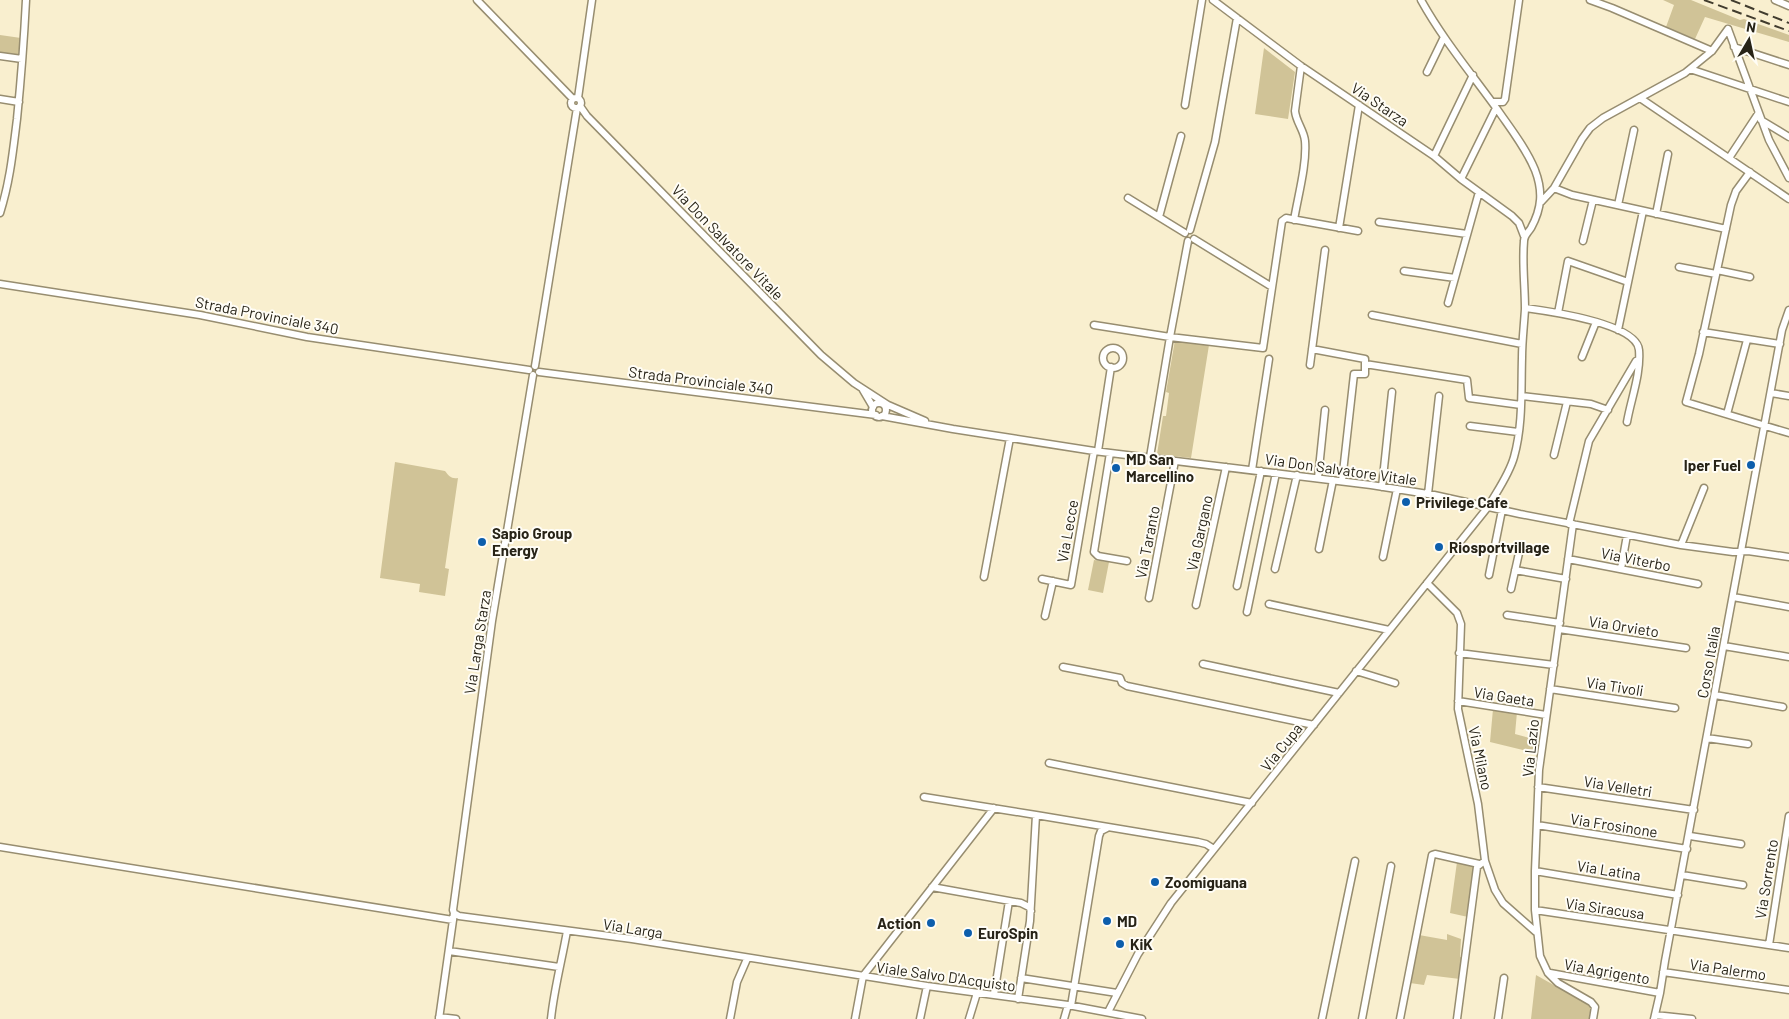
<svg xmlns="http://www.w3.org/2000/svg" width="1789" height="1019" font-family="Barlow,sans-serif">
<style>
.green{fill:#d0c397}
.lines{fill:none;stroke-linecap:round;stroke-linejoin:round}
.minor-casing{stroke:#978d70;stroke-width:9}
.minor{stroke:#fff;stroke-width:6}
.rail{stroke:#413c2e;stroke-width:2;stroke-dasharray:10 5;stroke-linecap:butt}
.poi-dot{fill:#0d5eac;stroke:#fffdf6;stroke-width:2}
.labels{text-anchor:middle;dominant-baseline:central;stroke-width:4;stroke-linejoin:round;paint-order:stroke}
.street-label{font-size:15px;fill:#272317;stroke:#fffdf6}
.poi-label{font-size:15px;font-weight:bold;fill:#272317;stroke:#fffdf6;text-anchor:start}
</style>
<rect width="100%" height="100%" fill="#f9efcf"/>
<!-- green -->
<path class="green" d="M1663,0H1691L1740,20L1744,19L1789,35V42L1705,17L1695,39L1666,27L1674,5Z
M0,35L21,38L18,56L0,54Z
M1264,48L1295,72L1288,119L1255,114Z
M1175,340L1209,345L1191,458L1157,454L1163,416H1166L1169,393L1166,392Z
M395,462L445,471C449,476 451,479 458,478L445,568L449,569L445,596L419,592L420,584L380,578Z
M1094,560L1109,562L1103,593L1088,590Z
M1493,709L1517,712L1515,734L1541,741L1539,754L1490,742Z
M1457,862L1475,866L1468,917L1450,913Z
M1447,934L1461,939L1460,957L1463,958L1460,979L1427,975L1424,985L1410,983L1419,935L1447,940Z
M1536,975L1591,1006L1589,1019H1531Z"/>
<g class="lines">
<defs>
<path id="minor" d="M477,0L573,99
M1213,0L1301,66L1434,156L1461,179L1512,216L1519,223L1524,236
M1590,0L1612,8L1712,51
M1775,0L1789,6
M1728,29L1769,140L1789,178
M1734,47L1789,65
M0,56L22,59
M1690,69L1789,102
M1427,72L1444,37
M571 103a5 5 0 1 1 10 0a5 5 0 1 1-10 0Z
M578,98L592,0
M1640,98L1789,199
M0,99L19,102
M1492,102H1503L1505,99L1519,0
M1185,105L1202,0
M580,106L587,116L821,355L854,383L888,405L925,421
M1761,120L1789,137
M1434,156L1473,75
M1729,158L1758,114
M1750,172L1736,191L1731,205L1699,354L1686,402L1789,433
M1461,179L1496,108
M1554,188L1572,195L1726,229
M1128,198L1185,233
M1541,202L1554,188L1582,139L1590,128L1603,118L1685,73L1712,51L1728,29
M1618,205L1634,130
M0,213C10,182 13,151 17,119C21,79 24,40 26,0
M1656,214L1668,154
M1159,217L1181,136
M1294,220C1298,196 1307,164 1305,141C1304,130 1296,122 1295,111L1301,66
M1379,222L1467,234
M1339,228L1359,105
M1190,230L1215,142L1237,18
M1194,239L1272,287
M1583,241L1593,200
M1679,267L1716,274
M1717,270L1750,277
M1404,271L1455,278
M0,284L200,315L307,337L529,370
M1448,303L1479,192
M1525,308C1547,311 1637,323 1639,350C1641,374 1631,399 1627,422
M1558,313L1568,261L1628,282
M1372,315L1522,344
M1094,325L1170,337L1188,241
M1618,330L1643,211
M1703,332L1780,344
M1103 358a10 10 0 1 1 20 0a10 10 0 1 1-20 0Z
M1312,349L1365,359V374H1354L1342,481
M1582,357L1596,322
M1365,364L1467,380L1469,398L1521,405
M1310,365L1325,250
M535,366L577,108
M539,372L876,415
M863,390L873,407
M1771,393L1789,396
M1522,396L1591,404L1608,410
M872 410a7 7 0 1 1 14 0a7 7 0 1 1-14 0Z
M1727,414L1747,340
M882,416L953,429L1094,451L1371,485L1434,495L1520,514L1681,545L1733,552L1748,551L1789,557
M1470,426L1518,432
M1098,451L1111,367
M1110,453L1094,552L1098,556L1127,561
M1554,455L1567,402
M1150,457L1170,337L1263,348L1282,221L1286,218L1358,231
M1252,470L1269,359
M1318,478L1325,410
M1382,487L1392,392
M1428,494L1439,396
M1569,524L1589,441L1636,361
M1573,524L1539,770L1535,871V910L1540,956L1548,973L1558,983L1591,1002L1595,1007L1593,1019
M1681,545L1704,488
M1319,549L1333,480
M1383,557L1397,489
M1568,559L1698,584
M1275,569L1297,475
M1621,569L1627,535
M1515,570L1566,579
M1489,575L1502,510
M984,577L1010,438
M1042,579L1071,585L1094,451
M1427,583L1457,613L1461,624L1458,709L1478,804L1485,861L1495,890L1503,903L1536,932
M1237,586L1261,471
M1511,589L1519,553
M1733,597L1789,607
M1149,598L1175,461
M1269,604L1389,630
M1196,605L1226,467
M1247,612L1276,473
M1507,615L1560,623
M1045,616L1053,581
M1559,629L1686,648
M1724,646L1789,657
M1459,653L1554,665
M1203,664L1339,693
M1063,667L1120,678L1122,683L1127,686L1314,725
M1356,671L1395,683
M1550,689L1675,708
M1715,695L1783,707
M1458,701L1546,715
M1707,738L1748,744
M1049,763L1252,803
M1538,787L1694,810
M924,797L1036,815
M1537,825L1687,849
M1690,836L1741,844
M0,847L453,920
M1535,871L1678,895
M1682,875L1743,885
M932,887L1021,903L1029,907L1031,911
M1535,910L1789,948
M454,913L459,916L632,939L927,986L1068,1005L1142,1019
M1769,945L1789,816
M449,951L559,967
M1663,972L1789,990
M1550,973L1660,993
M1021,978L1117,993
M994,995L1009,901
M1018,999L1030,921L1036,815L1198,842L1206,844L1214,849
M1071,1006L1099,836L1101,831L1107,828
M1108,1012L1138,954L1171,903L1488,507C1497,491 1509,475 1514,457C1523,425 1521,391 1522,358C1522,342 1524,326 1525,309C1525,286 1522,264 1524,241C1524,235 1528,233 1531,228C1542,208 1543,191 1535,170C1526,148 1510,128 1497,109C1471,73 1442,38 1421,0
M1655,1015L1692,1019
M439,1017L456,1019
M439,1019L454,913L453,910L492,621L533,375
M551,1019C554,989 562,960 567,931
M730,1019L737,982L747,959
M855,1019L863,976L994,808
M920,1019L927,986
M969,1019L977,993
M1064,1019L1068,1005
M1322,1019L1355,861
M1362,1019L1391,866
M1400,1019L1432,855L1435,854L1479,864
M1457,1019L1477,867L1482,863
M1498,1019L1504,978
M1654,1019L1660,993L1665,961L1782,330L1789,310"/>
</defs>
<!-- minor casing -->
<use href="#minor" class="minor-casing"/>
<!-- minor -->
<use href="#minor" class="minor"/>
<!-- rail -->
<path class="rail" d="M1704,0L1789,31
M1731,0L1789,23"/>
</g>
<!-- markers -->
<g class="poi-dot">
<circle cx="1751" cy="465" r="5"/>
<circle cx="1116" cy="468" r="5"/>
<circle cx="1406" cy="502" r="5"/>
<circle cx="482" cy="542" r="5"/>
<circle cx="1439" cy="547" r="5"/>
<circle cx="1155" cy="882" r="5"/>
<circle cx="1107" cy="921" r="5"/>
<circle cx="931" cy="923" r="5"/>
<circle cx="968" cy="933" r="5"/>
<circle cx="1120" cy="944" r="5"/>
</g>
<g class="labels">
<!-- street labels -->
<g class="street-label">
<text transform="translate(1380 104) rotate(34)">Via Starza</text>
<text transform="translate(728 242) rotate(46)">Via Don Salvatore Vitale</text>
<text transform="translate(267 315) rotate(11)">Strada Provinciale 340</text>
<text transform="translate(701 380) rotate(7)">Strada Provinciale 340</text>
<text transform="translate(1341 469) rotate(8)">Via Don Salvatore Vitale</text>
<text transform="translate(1067 531) rotate(-80)">Via Lecce</text>
<text transform="translate(1199 533) rotate(-78)">Via Gargano</text>
<text transform="translate(1147 542) rotate(-79)">Via Taranto</text>
<text transform="translate(1636 559) rotate(11)">Via Viterbo</text>
<text transform="translate(1624 626) rotate(9)">Via Orvieto</text>
<text transform="translate(477 642) rotate(-81)">Via Larga Starza</text>
<text transform="translate(1708 662) rotate(-80)">Corso Italia</text>
<text transform="translate(1615 686) rotate(9)">Via Tivoli</text>
<text transform="translate(1504 696) rotate(9)">Via Gaeta</text>
<text transform="translate(1281 747) rotate(-51)">Via Cupa</text>
<text transform="translate(1530 748) rotate(-84)">Via Lazio</text>
<text transform="translate(1481 758) rotate(78)">Via Milano</text>
<text transform="translate(1618 786) rotate(9)">Via Velletri</text>
<text transform="translate(1614 825) rotate(9)">Via Frosinone</text>
<text transform="translate(1609 870) rotate(9)">Via Latina</text>
<text transform="translate(1766 879) rotate(-81)">Via Sorrento</text>
<text transform="translate(1605 908) rotate(8)">Via Siracusa</text>
<text transform="translate(633 928) rotate(9)">Via Larga</text>
<text transform="translate(1728 969) rotate(8)">Via Palermo</text>
<text transform="translate(1607 971) rotate(10)">Via Agrigento</text>
<text transform="translate(946 976) rotate(8)">Viale Salvo D'Acquisto</text>
</g>
<!-- poi labels -->
<g class="poi-label">
<text x="1126" y="459">MD San<tspan x="1126" dy="17">Marcellino</tspan></text>
<text x="1741" y="465" text-anchor="end">Iper Fuel</text>
<text x="1416" y="502">Privilege Cafe</text>
<text x="492" y="533">Sapio Group<tspan x="492" dy="17">Energy</tspan></text>
<text x="1449" y="547">Riosportvillage</text>
<text x="1165" y="882">Zoomiguana</text>
<text x="1117" y="921">MD</text>
<text x="921" y="923" text-anchor="end">Action</text>
<text x="978" y="933">EuroSpin</text>
<text x="1130" y="944">KiK</text>
</g>
</g>
<!-- north arrow -->
<g transform="translate(1749 40) rotate(9)" stroke="#fffdf6" stroke-width="4" paint-order="stroke">
<path d="M0-4L9 19L0 12L-9 19Z" fill="#272317"/>
<text y="-8" font-size="14" font-weight="bold" text-anchor="middle" fill="#272317">N</text>
</g>
</svg>
